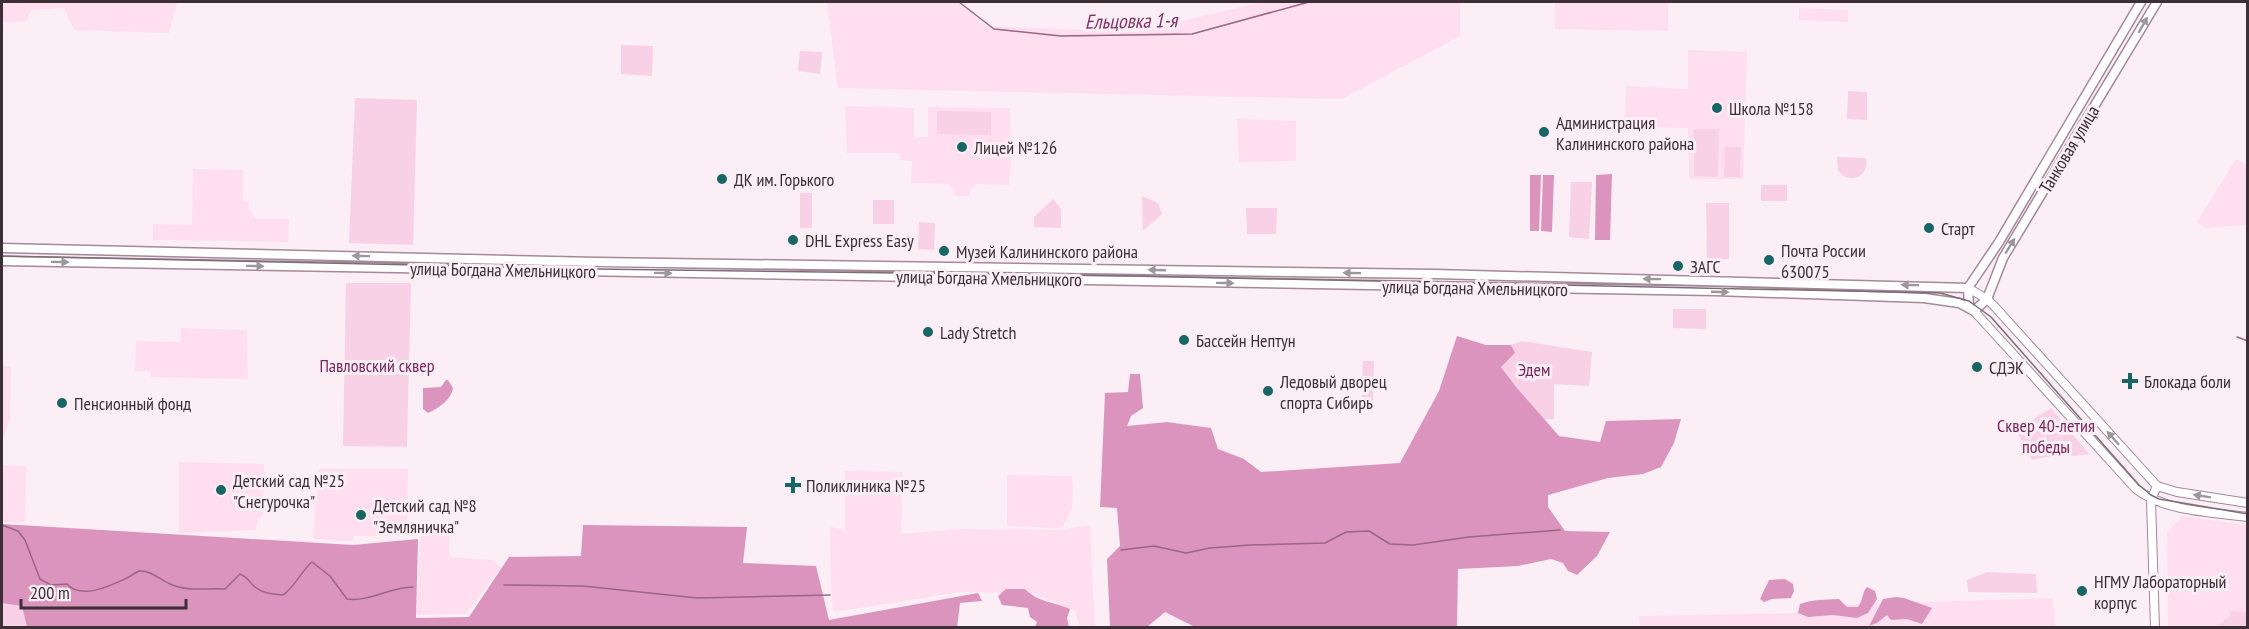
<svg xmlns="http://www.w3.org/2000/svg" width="2249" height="629" font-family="'PT Sans Narrow',sans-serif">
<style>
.built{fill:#ffdef0}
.green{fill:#f8d1e6}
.forest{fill:#db94be}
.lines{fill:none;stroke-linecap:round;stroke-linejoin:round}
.stream{stroke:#9a6684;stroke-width:1.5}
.major-casing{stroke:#a68899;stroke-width:10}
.highway-casing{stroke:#a68899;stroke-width:11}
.major{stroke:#fff;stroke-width:8}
.highway{stroke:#fff;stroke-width:8}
.tram{stroke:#7c6e75;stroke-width:1.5}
.oneway{fill:#9e979a}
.poi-dot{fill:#176565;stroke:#fceef5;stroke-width:2}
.labels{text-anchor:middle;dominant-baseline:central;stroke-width:6;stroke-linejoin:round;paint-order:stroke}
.poi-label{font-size:18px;fill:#3c2f36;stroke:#fceef5;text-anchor:start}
.street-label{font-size:18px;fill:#3c2f36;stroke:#fceef5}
.park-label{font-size:18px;fill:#79265d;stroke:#fceef5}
.water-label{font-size:20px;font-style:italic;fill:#833066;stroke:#fceef5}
</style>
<rect width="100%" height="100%" fill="#fceef5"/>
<!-- built -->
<path class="built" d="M2,2H177L169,33L74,30L64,8L31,10L26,21L2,22Z
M827,2H960L986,26L1136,32L1262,2H1460V36L1342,99L838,88Z
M1555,2H1668V31L1555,29Z
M1799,8L1848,10V22L1799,20Z
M1688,50L1747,52L1743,179H1689L1688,128L1624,127L1626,86L1688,89Z
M845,106L914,108V137H928V107L1010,108L1011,158L1009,185L977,184L970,190L969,196H955L954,189L949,184L911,183L912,161L900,160L899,153H847Z
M1237,119L1296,121V161L1239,162Z
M2236,159L2247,165V225L2205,228L2197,222Z
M193,169L243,170V200L249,201V210L256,219H289L288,242L153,240V224L192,225Z
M181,328L247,330L248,379L151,377V371H135L136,341L180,342Z
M2,366H11L10,419L3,440Z
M179,462L264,464L263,516L257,519L256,530L179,533Z
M2,465L26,466L25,522H2Z
M318,469H408L407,536H353L352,541L314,539L315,494H318Z
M845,471L903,472L901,534L959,529L1060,530L1090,525L1095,627H1080L1075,611L1032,593L961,592L834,612L831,591L830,527L841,529L845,533Z
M1007,475L1072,476L1073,486L1072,510L1061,528L1007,526Z
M2182,516L2247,525V627H2168L2167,533Z
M421,520L450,523L449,557L492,560L501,568L466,614L417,615Z
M2053,598L2055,627L1640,628L1639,616L1803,613V606Z"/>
<!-- green -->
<path class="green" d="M621,45L653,46L652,76L621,74Z
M800,51L822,52L820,74L798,71Z
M1848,91L1867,92V120L1847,119Z
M355,98L417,100L413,245L349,243Z
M937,111L991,112V135L937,134Z
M1694,129H1719L1718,177L1694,176Z
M1725,147H1741L1740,177H1724Z
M1837,157L1866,158C1870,177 1848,186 1838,170Z
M1571,182H1592L1589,239L1569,237Z
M1761,185H1787V201H1761Z
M800,193H812V228H800Z
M1142,196L1158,203L1162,214L1143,231Z
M1053,199L1061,209V228L1034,227V217Z
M873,200H894V224H873Z
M1706,203H1729V259H1707Z
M1246,208H1277L1276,234H1247Z
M919,222L935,223L934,250L918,249Z
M346,283H411L407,447L343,446Z
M1673,309H1706V329L1673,328Z
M1522,341L1592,352L1589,386L1554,384V419H1544L1517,388L1501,366L1515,354L1511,345Z
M1363,361H1374L1373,402H1362Z
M2051,408L2089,454L2076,456L2057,455L2032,460L2016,430Z
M1987,572L2036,574L2037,593L1968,592L1967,580Z
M2,600L143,627H2Z
M2231,610L2247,613V627H2216L2231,615Z"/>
<!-- forest -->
<path class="forest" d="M1612,174L1610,240H1595L1596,175Z
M1530,175H1541L1539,231H1530Z
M1543,175H1554L1552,232L1541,231Z
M1457,336L1486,345H1511L1515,353L1501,367L1517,388L1559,436L1600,442L1606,421L1681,419L1674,443L1661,467L1643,474L1608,478L1548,495V507L1565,531L1610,532L1597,556L1577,575L1568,571L1563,563L1551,559L1518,566L1458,569L1457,627H1195L1165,612L1147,627H1110L1107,559L1120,546L1117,508L1100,507L1105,393L1128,392L1130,374H1140L1143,408L1131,416L1127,426L1167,422L1211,428L1218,449L1244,459L1261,472L1400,463L1439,391Z
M446,380H448L453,388C451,400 439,408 428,413L423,409V388L441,387Z
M2,524L353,545L418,539L416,618L469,617L509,557L581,556L583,525L747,527L743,563L816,566L829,620L978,593L982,601L960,603L957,628L27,627L22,606L2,603Z
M1785,579L1793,584L1794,591L1791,598L1772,599L1764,602L1760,599L1769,580Z
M1867,587L1875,591L1877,599L1868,613L1857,618L1833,615L1808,617L1798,613L1800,604C1813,599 1825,600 1839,599L1847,607H1858C1863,601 1862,592 1867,587Z
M1006,589H1025C1039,603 1052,601 1070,609L1067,618L1069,627H1035L1037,622L1030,617L1028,608L1002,605L998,596Z
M1896,597L1904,598L1932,608L1922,624L1907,619L1891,620L1887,615L1877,623L1869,626L1883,599Z"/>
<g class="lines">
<!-- stream -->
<path class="stream" d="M959,2L994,29L1061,36L1192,34L1309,2
M2237,337L2248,341
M2,525L18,531L25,540L40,579L51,585L67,584C81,600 110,586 127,578C131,576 136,572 139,571C150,570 161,580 170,584C188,592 206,588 225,589L240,574C248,577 249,582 255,587C263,594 273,594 283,595C296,586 301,571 312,562L330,576L347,599C370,602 390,587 413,587
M1121,550L1154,546L1186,553L1210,548L1250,545L1325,543L1346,532L1369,531L1390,544L1413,545L1469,537L1560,530
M504,585L583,586L697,598L830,595"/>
<defs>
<path id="major" d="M1968,288L1987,299L1995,307L2157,486L2177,492L2248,503
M1974,311L2136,489C2166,512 2212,512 2248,517
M2155,628L2151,500L2157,486"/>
<path id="highway" d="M2,248L597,262L1435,274L1968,288
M2,261L1715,291L1924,298L1959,303L1974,311L1987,299L2003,258L2157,2
M1968,288L1999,242L2141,2
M1968,288L1969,307"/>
</defs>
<!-- major casing -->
<use href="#major" class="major-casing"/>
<!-- highway casing -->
<use href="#highway" class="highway-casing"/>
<!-- major -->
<use href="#major" class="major"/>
<!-- highway -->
<use href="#highway" class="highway"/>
<!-- tram -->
<path class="tram" d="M2,256L596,269L1134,276L1940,293L1969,301L1991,317L2139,485L2151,495L2159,499L2248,514"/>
</g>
<!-- one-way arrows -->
<defs><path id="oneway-solid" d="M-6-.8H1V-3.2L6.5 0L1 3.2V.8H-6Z" transform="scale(1.5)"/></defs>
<g class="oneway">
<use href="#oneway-solid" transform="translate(2143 25) rotate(-60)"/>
<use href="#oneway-solid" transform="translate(2010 246) rotate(-59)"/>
<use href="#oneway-solid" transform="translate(361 256) rotate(-179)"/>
<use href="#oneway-solid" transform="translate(60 262) rotate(1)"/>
<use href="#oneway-solid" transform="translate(255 266) rotate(1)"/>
<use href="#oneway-solid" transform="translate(1157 270) rotate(-178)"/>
<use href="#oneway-solid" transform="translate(663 273) rotate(1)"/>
<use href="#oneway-solid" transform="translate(1352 273) rotate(-179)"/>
<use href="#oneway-solid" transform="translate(1652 279) rotate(-179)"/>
<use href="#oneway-solid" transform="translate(1225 283) rotate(1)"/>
<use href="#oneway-solid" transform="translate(1910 285) rotate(-179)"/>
<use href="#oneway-solid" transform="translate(1720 292) rotate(2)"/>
<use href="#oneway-solid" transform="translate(2113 438) rotate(-132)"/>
<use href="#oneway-solid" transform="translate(2202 496) rotate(-171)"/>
</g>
<!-- markers -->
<g class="poi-dot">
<circle cx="1717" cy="108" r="6"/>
<circle cx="1544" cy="132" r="6"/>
<circle cx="962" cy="147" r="6"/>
<circle cx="722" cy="179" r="6"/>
<circle cx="1929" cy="228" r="6"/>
<circle cx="793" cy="240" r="6"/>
<circle cx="944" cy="251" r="6"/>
<circle cx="1769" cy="260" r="6"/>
<circle cx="1678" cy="266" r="6"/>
<circle cx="928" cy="332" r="6"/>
<circle cx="1184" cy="340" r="6"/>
<circle cx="1977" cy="367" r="6"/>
<path d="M2127 372h6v6h6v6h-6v6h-6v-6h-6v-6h6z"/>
<circle cx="1268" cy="391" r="6"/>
<circle cx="62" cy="403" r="6"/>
<path d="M790 476h6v6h6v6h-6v6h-6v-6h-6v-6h6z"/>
<circle cx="221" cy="490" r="6"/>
<circle cx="361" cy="515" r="6"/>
<circle cx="2082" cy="591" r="6"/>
</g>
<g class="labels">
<!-- poi labels -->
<g class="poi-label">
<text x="1729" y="108">Школа №158</text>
<text x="1556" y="122">Администрация<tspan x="1556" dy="21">Калининского района</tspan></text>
<text x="974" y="147">Лицей №126</text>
<text x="734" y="179">ДК им. Горького</text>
<text x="1941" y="228">Старт</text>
<text x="805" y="240">DHL Express Easy</text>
<text x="1781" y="250">Почта России<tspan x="1781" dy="21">630075</tspan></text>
<text x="956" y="251">Музей Калининского района</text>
<text x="1690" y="266">ЗАГС</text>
<text x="940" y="332">Lady Stretch</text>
<text x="1196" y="340">Бассейн Нептун</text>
<text x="1989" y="367">СДЭК</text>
<text x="1280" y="381">Ледовый дворец<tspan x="1280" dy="21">спорта Сибирь</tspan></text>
<text x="2144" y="381">Блокада боли</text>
<text x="74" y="403">Пенсионный фонд</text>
<text x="233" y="480">Детский сад №25<tspan x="233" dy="21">"Снегурочка"</tspan></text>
<text x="806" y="485">Поликлиника №25</text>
<text x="373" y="505">Детский сад №8<tspan x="373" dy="21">"Земляничка"</tspan></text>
<text x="2094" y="581">НГМУ Лабораторный<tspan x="2094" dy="21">корпус</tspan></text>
</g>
<!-- street labels -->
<g class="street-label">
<text transform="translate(2069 149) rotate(-59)">Танковая улица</text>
<text transform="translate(503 270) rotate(1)">улица Богдана Хмельницкого</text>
<text transform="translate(989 278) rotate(1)">улица Богдана Хмельницкого</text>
<text transform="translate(1475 288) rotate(1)">улица Богдана Хмельницкого</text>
</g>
<!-- park labels -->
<g class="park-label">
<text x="377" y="365">Павловский сквер</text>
<text x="1534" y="369">Эдем</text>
<text x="2046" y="425">Сквер 40-летия<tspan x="2046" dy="21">победы</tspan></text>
</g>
<!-- water labels -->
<g class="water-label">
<text transform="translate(1131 21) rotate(-1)">Ельцовка 1-я</text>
</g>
</g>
<!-- border -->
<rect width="2249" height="629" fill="none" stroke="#3c2f36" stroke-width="6"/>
<!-- scale -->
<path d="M21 599v9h165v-9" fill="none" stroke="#3c2f36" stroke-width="3"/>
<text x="30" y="599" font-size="18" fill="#3c2f36" stroke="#fceef5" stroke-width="4.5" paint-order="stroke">200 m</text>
</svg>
